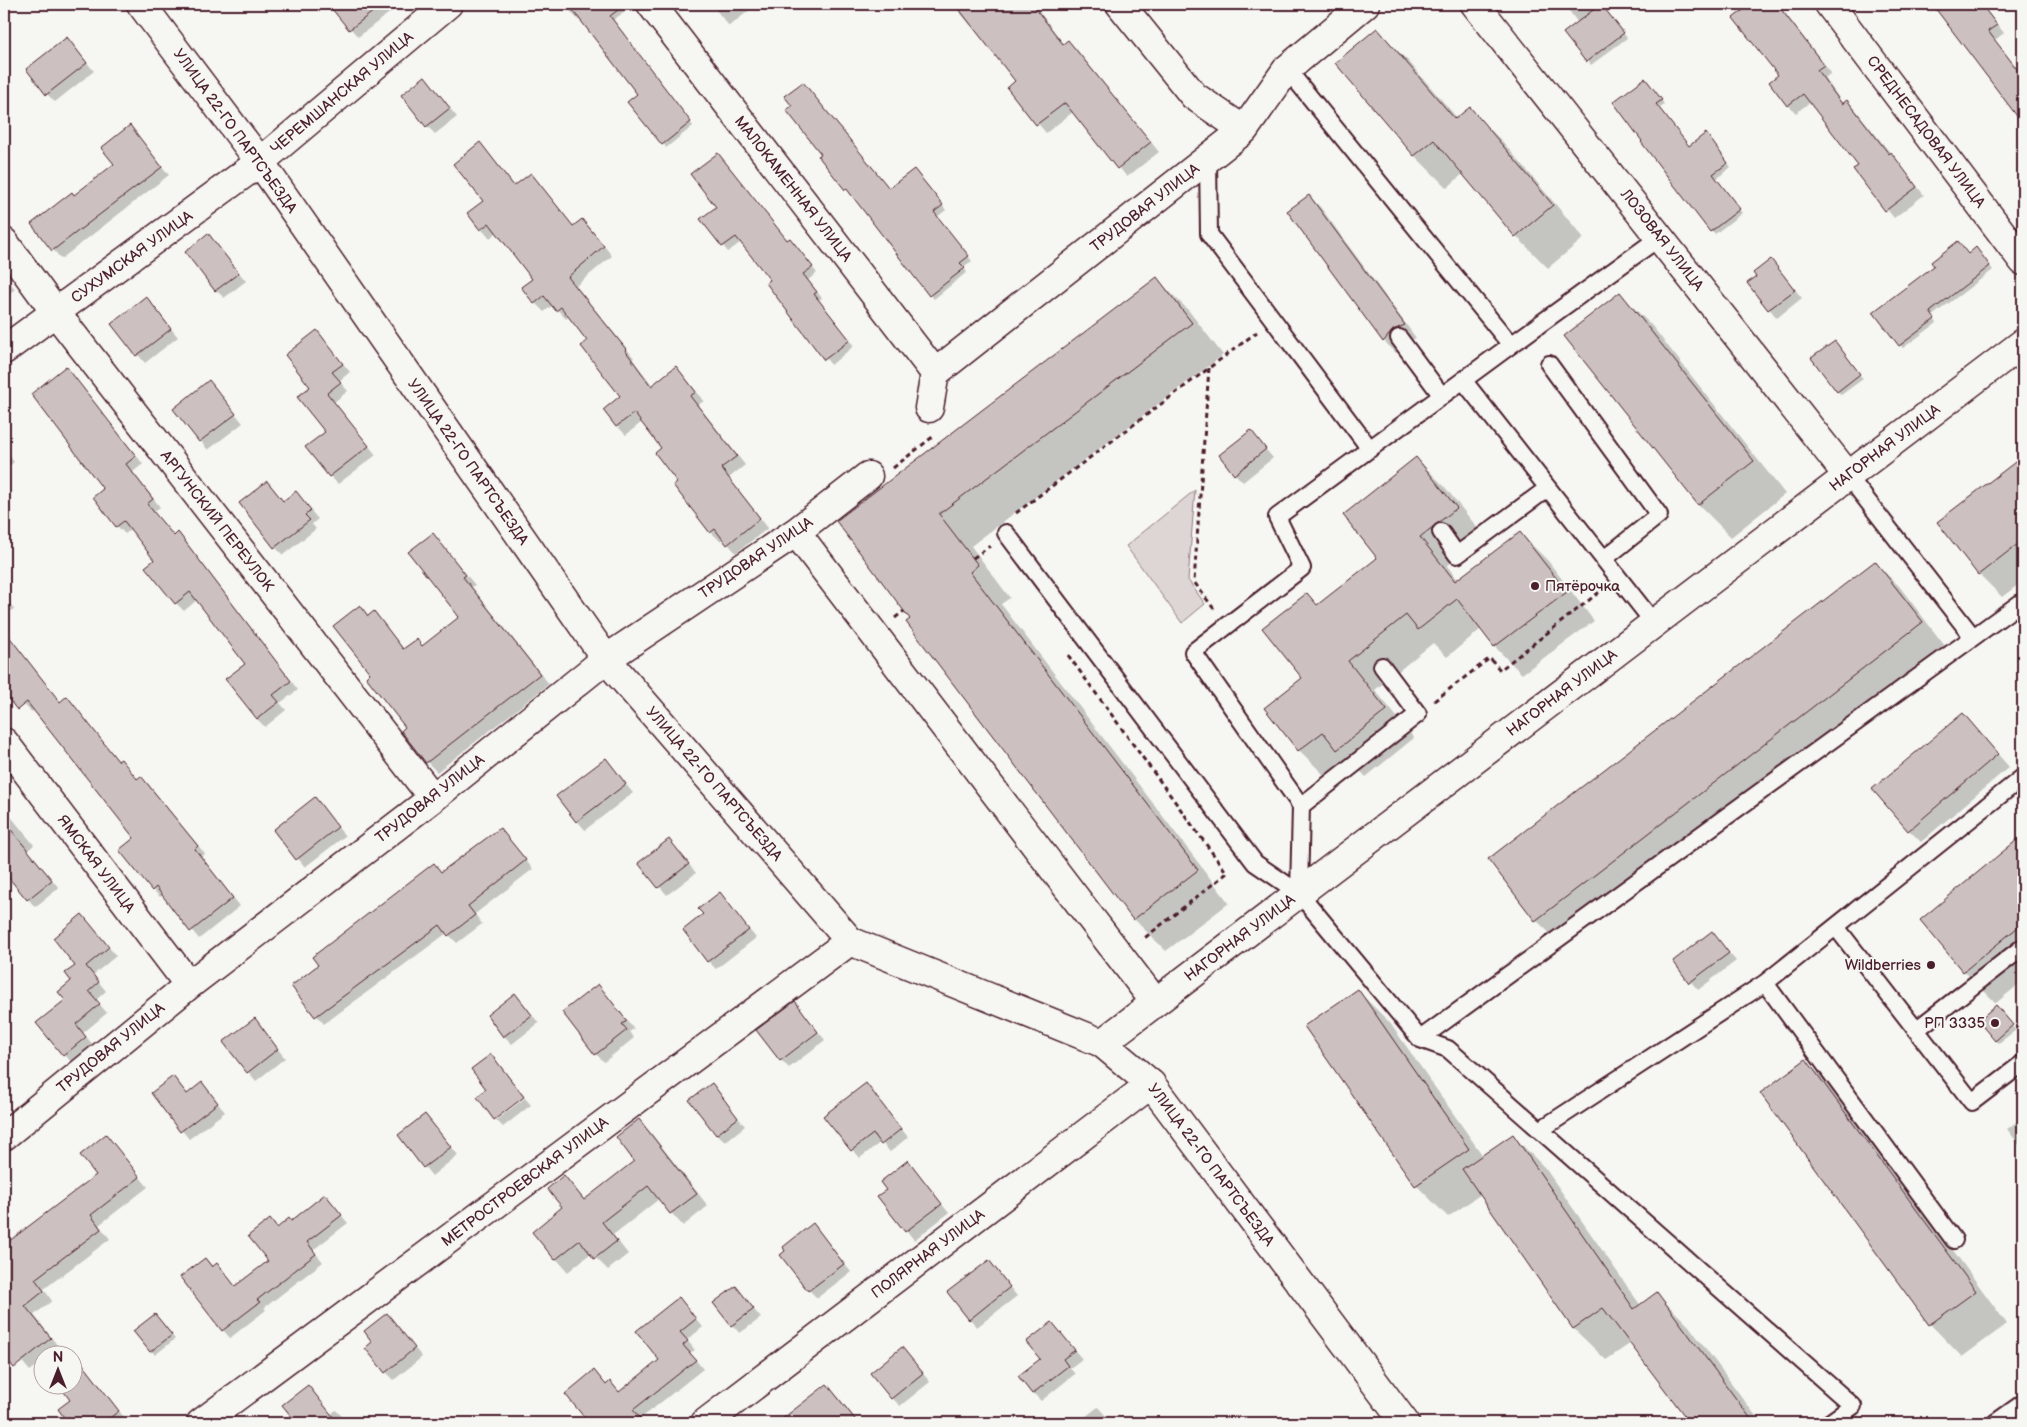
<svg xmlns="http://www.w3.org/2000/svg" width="2027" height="1427" font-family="'Balsamiq Sans',sans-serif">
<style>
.green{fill:#ddd6d5;stroke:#947a80}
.shadow{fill:#0003}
.building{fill:#ccc1c0;stroke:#4a1f2b}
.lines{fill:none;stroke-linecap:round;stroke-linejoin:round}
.service-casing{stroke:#4a1f2b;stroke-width:20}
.minor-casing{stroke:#4a1f2b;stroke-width:31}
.tertiary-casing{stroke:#4a1f2b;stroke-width:31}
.path{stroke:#4a1f2b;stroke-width:3;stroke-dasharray:5 4;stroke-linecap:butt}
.service{stroke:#f6f6f2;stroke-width:16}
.minor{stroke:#f6f6f2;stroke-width:28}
.tertiary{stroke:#f6f6f2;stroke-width:28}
.poi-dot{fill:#4a1f2b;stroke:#f6f6f2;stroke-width:2}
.labels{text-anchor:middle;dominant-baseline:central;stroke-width:4;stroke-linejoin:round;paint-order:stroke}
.street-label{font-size:15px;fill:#4a1f2b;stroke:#f6f6f2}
.poi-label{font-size:15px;fill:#4a1f2b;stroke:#f6f6f2;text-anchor:end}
</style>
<rect width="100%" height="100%" fill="#f6f6f2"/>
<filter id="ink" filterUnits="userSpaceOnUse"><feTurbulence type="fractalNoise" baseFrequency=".02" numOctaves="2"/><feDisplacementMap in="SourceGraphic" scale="10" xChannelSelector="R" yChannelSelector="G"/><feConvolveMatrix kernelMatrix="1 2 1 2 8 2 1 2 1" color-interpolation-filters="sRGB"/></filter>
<g filter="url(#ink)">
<!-- green -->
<path class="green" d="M1195,490L1188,580L1205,604L1182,623L1126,546Z"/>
<!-- shadow -->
<path class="shadow" d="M330,4H401L358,37Z
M564,4H620L626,11L613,20L693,126L666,148L639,94L581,19L579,21Z
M711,4H753L755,6L729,26Z
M953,4H1033L1064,44L1068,41L1077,50L1159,152L1127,177L1073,112L1046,133L1008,88L1017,81Z
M1564,4H1595L1598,8L1605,9L1627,38L1591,65L1565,33L1578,23Z
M1753,4H1778L1831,73L1825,78L1843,104L1847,101L1855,109L1924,195L1894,218L1855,170L1860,166L1810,102L1796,113L1788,105L1780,76L1735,18Z
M1934,4H1981L2004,33L1995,40L2023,77V115L2021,117L2013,109Z
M1377,30L1409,62L1458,119L1469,109L1502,141L1584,238L1548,268L1516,236L1464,173L1447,188L1415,156L1337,63Z
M67,39L94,71L55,102L47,94Z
M425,78L457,117L435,134L427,126Z
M1648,83L1664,104L1659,108L1689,148L1710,139L1731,167L1716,179L1742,213L1715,234L1642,143Z
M794,106L889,190L918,174L946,210L937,217L972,261L963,267L967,272L934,299L850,191L845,189Z
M130,127L169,175L61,259L32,224L75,196L115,164Z
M480,144L515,187L531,175L574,227L582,220L591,229L612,256L576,286L634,358L632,359L653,386L676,368L685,377L704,401L698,405L745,465L729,478L768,528L736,553L723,538L720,541L711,532L679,482L663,448L642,422L626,435L617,426L622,397L589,341L569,316L566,319L553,305L544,312L535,303L534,279L497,232L490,238L481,229L484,202Z
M1309,196L1321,208L1416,338L1406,342L1396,353L1384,341Z
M702,219L795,245L817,273L808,280L822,298L819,300L854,346L831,365L768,284L772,280L741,242L728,252Z
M208,235L246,281L224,298L216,290Z
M1958,242L1968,255L1980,253L1993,270L1932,316L1937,323L1903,348L1900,345L1936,266Z
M1771,260L1802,298L1777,318L1749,284L1758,277Z
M4,275L15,289L4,298Z
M1157,279L1189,311L1223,355L971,546L1010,598L1001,604L1229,903L1166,951L1134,919L837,521Z
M1620,294L1652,326L1785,494L1731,537L1699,505L1566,336Z
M146,298L178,337L145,363L112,324Z
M317,332L350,372L339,381L348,391L334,402L376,455L338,484L330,476L326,432L312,387Z
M1838,346L1863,379L1841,395L1838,391Z
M73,376L143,464L133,472L160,507L154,512L174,537L178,534L186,542L298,690L280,703L286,710L265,727L257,719L247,664L197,600L184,611L176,603L156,560L132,529L125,534L117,526L95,497L105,489Z
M209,382L243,423L208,450L174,409Z
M1251,432L1273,458L1243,482L1235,474Z
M4,449L14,462L4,470Z
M2023,457V581L2002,597L1979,574L1939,522Z
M1416,458L1444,486L1484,536L1447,566L1458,580L1520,533L1548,561L1594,621L1522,674L1495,647L1481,629L1447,657L1433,643L1375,690L1414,738L1366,777L1350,760L1327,778L1299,750L1303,678L1318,606L1379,558Z
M267,482L284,502L296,493L318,519L312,524L316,529L283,555L275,547Z
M433,535L475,585L472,587L549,684L437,772L427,762L372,674L360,607L369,616L374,613L404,650L417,640L423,647L461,617Z
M1875,563L1899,586L1945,646L1560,943L1536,920Z
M4,596L14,609L4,616Z
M10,640L61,703L67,698L119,762L121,760L138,780L141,777L149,785L205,854L201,857L240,906L199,939L163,895L160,897L153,890L136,839L34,710L32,712L24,705L4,679V644Z
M1963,714L2009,767L1921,842L1909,830Z
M605,759L633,793L585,830L557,797Z
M315,799L345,836L305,867L275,830Z
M4,808L34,845L28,850L59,888L35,907L4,870Z
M500,829L533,869L475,914L482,924L457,943L447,933L324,1024L293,986L434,865L442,873Z
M2023,837V981L1996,1003L1964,971L1922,920Z
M676,848L696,873L667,895L639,863Z
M720,894L756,938L716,969L708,961L705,915Z
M90,924L116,956L93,975L106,991L96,1000L107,1013L83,1033L94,1046L72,1063L38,1024L67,1001Z
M1712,933L1736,961L1698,990L1674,962Z
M598,985L634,1029L629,1032L634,1038L604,1062L596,1054Z
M1358,991L1390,1023L1483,1156L1513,1136L1545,1168L1641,1306L1657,1294L1689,1326L1761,1423H1691L1631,1343L1606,1360L1573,1328L1481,1194L1448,1217L1416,1185Z
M515,995L539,1023L512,1044L504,1036Z
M795,1003L825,1040L789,1068L781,1060Z
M2000,1011L2016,1030L1999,1043L1995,1040Z
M255,1020L285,1058L256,1081L224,1043Z
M491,1056L524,1096L495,1118L488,1089Z
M1806,1061L1838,1093L2007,1324L1962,1357L1930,1324L1762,1094Z
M173,1078L188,1095L202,1084L225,1112L189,1139L152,1094Z
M711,1085L745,1126L725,1142L717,1134Z
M866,1085L908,1137L890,1152L881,1142L860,1158L825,1116Z
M525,1098L531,1105L503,1127L496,1120Z
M425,1115L458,1155L432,1176L399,1135Z
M2023,1117V1150L2007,1129Z
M639,1121L651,1133L708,1206L683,1226L659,1199L613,1235L628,1254L608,1270L591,1253L568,1272L533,1232L564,1207V1177L585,1200L636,1161Z
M106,1136L148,1187L99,1225L110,1239L44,1289L52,1301L34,1315L64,1354H42V1362L30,1371L4,1340V1237L8,1243L97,1175Z
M908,1162L949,1213L914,1240L879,1196L888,1190Z
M325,1196L348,1223L313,1250L323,1262L264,1308L266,1310L230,1338L223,1330L205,1259L236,1287L270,1261V1221L278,1229L291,1222Z
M813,1225L851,1272L817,1298L809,1290Z
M989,1262L1017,1296L977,1327L970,1319Z
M735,1287L761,1318L740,1333L732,1325Z
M679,1299L703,1327L687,1340L695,1350L690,1353L703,1369L640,1419L644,1423H590L567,1394L594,1372L607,1386L610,1383L620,1393L661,1361Z
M387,1314L422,1357L394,1380L386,1372L374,1342Z
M158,1319L175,1339L155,1355L135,1331Z
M1052,1323L1082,1359L1070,1368L1075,1374L1041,1401L1033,1393Z
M909,1357L930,1382L900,1406L892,1398Z
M78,1359L127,1421L124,1423H70L59,1410L72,1400Z
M827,1385L839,1398L859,1423H798L791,1414Z
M315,1395L331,1414L336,1410L348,1423H298L284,1405Z
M1098,1407L1112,1423H1077Z"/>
<!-- building -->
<path class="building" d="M328,4H383L349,30Z
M568,4H626L610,16L691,122L662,145L627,102L637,94Z
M955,4H1032L1063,44L1068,40L1151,142L1117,169L1065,103L1036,125L1007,88L1015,81Z
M1601,4L1624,33L1586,62L1563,33Z
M1751,4H1777L1824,65L1817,70L1842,104L1847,100L1889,154L1891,152L1917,187L1885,211L1853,169L1858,166L1803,94L1787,106L1769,82L1778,75L1733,18Z
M1932,4H1981L1997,25L1988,31L2023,77V124Z
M1377,28L1455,119L1470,107L1553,205L1515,237L1434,140L1414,156L1335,63Z
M67,37L87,63L46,95L26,69Z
M425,76L450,108L426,127L401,95Z
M1645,78L1662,100L1656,104L1689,146L1706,133L1728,163L1713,174L1740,209L1710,232L1641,142L1642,141L1613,102Z
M803,82L889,188L914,169L943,205L934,212L969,256L960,263L965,268L929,296L846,188L845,190L818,156L821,154L786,110L792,106L784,96Z
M130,125L162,167L52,251L31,224L72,192L74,195L114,164L101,148Z
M480,142L514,186L531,173L573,226L582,219L604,246L568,277L626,349L625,350L651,386L676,366L696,392L690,396L737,456L721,468L760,518L727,545L715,529L710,533L673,485L677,482L655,453L661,448L634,413L616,427L603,410L620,396L581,346L587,341L561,307L556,311L544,296L534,304L521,287L532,279L489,223L480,230L467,213L483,201L453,164Z
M718,153L787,240L790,238L813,267L803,274L817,292L814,294L850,340L824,360L766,283L770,280L736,237L722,247L700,219L716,207L690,174Z
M1309,195L1405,325L1393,330L1383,342L1287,211Z
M208,233L239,273L215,291L185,252Z
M1958,241L1968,254L1976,247L1990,266L1930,312L1935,319L1899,346L1873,312L1934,266L1931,262Z
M1771,259L1795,290L1768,310L1747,283L1756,277L1753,273Z
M1157,277L1192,323L939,514L978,565L970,572L1198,870L1133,920L906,622L910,619L836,521Z
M1620,292L1754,461L1698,505L1564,336Z
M146,296L171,329L136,356L111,324Z
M317,330L343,364L332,372L341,382L327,393L369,446L329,477L305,447L325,432L297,397L310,387L285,355Z
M1835,341L1860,374L1837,392L1811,358Z
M66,366L136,456L126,464L153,499L147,504L174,536L178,532L291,681L273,695L279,702L257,719L225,679L245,664L190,592L175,604L145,567L154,560L124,521L116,527L93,497L103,489L31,394Z
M209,380L236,414L199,442L173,409Z
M1251,430L1266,449L1234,475L1219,455Z
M2023,456V540L1978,575L1937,522Z
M1416,457L1457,508L1420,537L1455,581L1520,532L1567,592L1494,647L1457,599L1418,630L1406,615L1348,661L1387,710L1337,750L1323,732L1298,751L1264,708L1302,678L1262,628L1307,593L1317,605L1377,558L1343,515Z
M267,481L283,501L296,491L311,510L305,515L310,520L274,548L239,503Z
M433,533L466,575L463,577L540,674L426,763L401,731L405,727L366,677L370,673L333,626L360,605L368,616L374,611L403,649L417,639L422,646L459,617L408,552Z
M1875,561L1923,622L1535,921L1488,859Z
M4,630L60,702L67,696L118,761L121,759L137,779L141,776L198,846L195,849L233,898L190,932L156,887L152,891L119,850L134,838L27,702L17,710L4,693Z
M1963,713L1998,754L1908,831L1872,789Z
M606,758L626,784L576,822L556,796Z
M315,797L338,827L296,860L273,830Z
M4,821L52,880L27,900L4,872Z
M500,828L526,860L468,906L475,915L448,936L440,925L315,1017L291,986L318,965L312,957L434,863L441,872Z
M2023,835V923L1963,972L1920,920Z
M669,839L689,864L658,888L638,863Z
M720,892L749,930L707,962L683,930L703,914L698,909Z
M82,914L109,947L86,966L99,982L89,991L100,1004L76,1024L86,1037L63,1056L36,1023L65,1000L58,992L71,981L65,973L75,966L53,938Z
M1712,931L1729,953L1689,983L1673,961Z
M598,984L627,1021L622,1024L627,1030L595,1055L562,1012Z
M1358,989L1469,1149L1415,1186L1304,1026Z
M515,993L532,1015L503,1037L487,1015Z
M795,1001L818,1032L780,1061L756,1030Z
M1996,1005L2013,1025L1995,1041L1978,1021Z
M255,1018L278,1049L247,1073L223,1042Z
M491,1054L524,1097L494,1120L477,1097L486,1089L471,1069Z
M1806,1059L1976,1291L1929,1325L1760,1093Z
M173,1076L187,1094L202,1082L218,1103L180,1132L151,1093Z
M712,1083L738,1118L716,1135L689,1100Z
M866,1083L901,1129L881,1145L873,1134L851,1151L823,1116Z
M425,1114L451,1147L423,1168L398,1135Z
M639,1119L697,1194L670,1214L648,1186L602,1222L617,1241L594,1259L580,1240L555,1260L532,1232L562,1207L547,1189L564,1175L584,1200L634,1161L616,1137Z
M106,1134L140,1177L91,1215L101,1229L35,1279L44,1291L25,1306L51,1338L14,1368L4,1355V1245L96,1175L80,1155Z
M1513,1134L1634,1309L1657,1292L1754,1423H1690L1603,1308L1573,1329L1462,1169Z
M908,1160L942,1204L905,1232L877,1196L886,1190L880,1182Z
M325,1194L342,1215L307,1242L316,1254L257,1300L260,1302L222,1331L180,1277L205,1258L212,1267L217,1263L235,1286L268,1261L248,1236L270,1219L277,1228L289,1218L291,1221Z
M813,1223L844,1264L808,1291L780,1255L785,1251L783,1247Z
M989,1260L1010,1287L969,1320L947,1292Z
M736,1286L754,1309L731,1326L713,1303Z
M679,1297L696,1319L680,1332L688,1341L683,1345L696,1360L633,1410L644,1423H589L565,1394L594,1370L606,1385L610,1381L619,1392L659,1360L636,1331Z
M387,1313L415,1348L385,1373L365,1348L372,1342L364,1331Z
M155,1314L172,1335L150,1352L133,1331Z
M1052,1322L1075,1350L1063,1359L1068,1366L1032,1394L1018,1376L1040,1359L1026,1342Z
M902,1347L923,1373L891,1399L870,1373Z
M72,1350L119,1411L103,1423H68L58,1409L70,1400L58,1384H72Z
M827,1384L858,1423H777Z
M308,1385L338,1423H297L282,1405Z"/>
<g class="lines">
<defs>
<path id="service" d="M1287,69L1511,345L1660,237
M1208,159L1209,234L1370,449
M1399,338L1442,396
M1549,364L1659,515L1604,559
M1463,380L1654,623
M1848,476L1973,637
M1441,532L1457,555L1548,488
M1006,533L1255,863L1299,893L1420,1039L2023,601
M1301,806L1418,714L1382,666
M1299,893L1301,806L1193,652L1302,568L1277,517L1511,345
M1836,927L1972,1102L2023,1063
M1765,983L1954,1240
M1916,1030L2023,947
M1420,1039L1448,1049L1853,1406L1829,1423
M1540,1130L1765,983L2023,777
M1995,1423L2023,1403"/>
<path id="minor" d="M141,4L260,162L606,659L850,941L1102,1043L2023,343
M651,4L935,373
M1120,4L1194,96L1244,130
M1475,4L1848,476
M1829,4L2023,261
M4,242L56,313L433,798
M4,350L260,162L448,4
M929,408L935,373L1244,130L1287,69L1365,4
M796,532L1155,1002
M4,742L189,985
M4,1136L189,985L433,798L606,659L796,532L868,476
M201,1423L850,941
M705,1423L1151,1084"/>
<path id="tertiary" d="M1102,1043L1151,1084L1405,1423"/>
</defs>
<!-- service casing -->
<use href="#service" class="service-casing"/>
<!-- minor casing -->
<use href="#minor" class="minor-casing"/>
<!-- tertiary casing -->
<use href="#tertiary" class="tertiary-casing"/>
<!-- path -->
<path class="path" d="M1209,368L1194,582L1214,609
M893,468L935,435
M1016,513L1257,332
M973,558L990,546
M895,618L904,611
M1068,655L1227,873L1142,940
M1434,701L1490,658L1500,670L1602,590"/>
<!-- service -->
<use href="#service" class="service"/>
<!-- minor -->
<use href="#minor" class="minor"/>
<!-- tertiary -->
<use href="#tertiary" class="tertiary"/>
</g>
</g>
<!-- markers -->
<g class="poi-dot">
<circle cx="1535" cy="586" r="5"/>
<circle cx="1931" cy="965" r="5"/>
<circle cx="1995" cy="1023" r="5"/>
</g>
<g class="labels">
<!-- street labels -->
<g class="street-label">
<text transform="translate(342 93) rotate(-40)">ЧЕРЕМШАНСКАЯ УЛИЦА</text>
<text transform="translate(235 131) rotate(54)">УЛИЦА 22-ГО ПАРТСЪЕЗДА</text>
<text transform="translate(1926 132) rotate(53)">СРЕДНЕСАДОВАЯ УЛИЦА</text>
<text transform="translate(793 189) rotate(52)">МАЛОКАМЕННАЯ УЛИЦА</text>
<text transform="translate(1145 208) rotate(-38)">ТРУДОВАЯ УЛИЦА</text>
<text transform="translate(1662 240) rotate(52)">ЛОЗОВАЯ УЛИЦА</text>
<text transform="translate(132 257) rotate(-36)">СУХУМСКАЯ УЛИЦА</text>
<text transform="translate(1885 448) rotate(-37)">НАГОРНАЯ УЛИЦА</text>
<text transform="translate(468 462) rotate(55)">УЛИЦА 22-ГО ПАРТСЪЕЗДА</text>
<text transform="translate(217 521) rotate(52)">АРГУНСКИЙ ПЕРЕУЛОК</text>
<text transform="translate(756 558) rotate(-34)">ТРУДОВАЯ УЛИЦА</text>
<text transform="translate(1562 693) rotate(-37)">НАГОРНАЯ УЛИЦА</text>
<text transform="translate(714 784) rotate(49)">УЛИЦА 22-ГО ПАРТСЪЕЗДА</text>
<text transform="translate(430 799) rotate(-38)">ТРУДОВАЯ УЛИЦА</text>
<text transform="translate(96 864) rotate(53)">ЯМСКАЯ УЛИЦА</text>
<text transform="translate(1240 938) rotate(-37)">НАГОРНАЯ УЛИЦА</text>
<text transform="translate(111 1048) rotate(-39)">ТРУДОВАЯ УЛИЦА</text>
<text transform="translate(1211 1165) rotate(53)">УЛИЦА 22-ГО ПАРТСЪЕЗДА</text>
<text transform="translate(525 1182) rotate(-37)">МЕТРОСТРОЕВСКАЯ УЛИЦА</text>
<text transform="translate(928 1254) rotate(-37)">ПОЛЯРНАЯ УЛИЦА</text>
</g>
<!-- poi labels -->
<g class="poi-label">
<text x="1545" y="586" text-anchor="start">Пятёрочка</text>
<text x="1921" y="965">Wildberries</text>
<text x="1985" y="1023">РП 3335</text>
</g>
</g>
<!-- margin -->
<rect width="2027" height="1427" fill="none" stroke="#f6f6f2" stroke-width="20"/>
<rect x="10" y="10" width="2007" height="1407" fill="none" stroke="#4a1f2b" stroke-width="2" filter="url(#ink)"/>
<!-- north arrow -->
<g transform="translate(58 1370)"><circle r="24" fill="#f6f6f2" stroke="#b1a0a2"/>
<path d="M0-4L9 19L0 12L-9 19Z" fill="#4a1f2b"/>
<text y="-8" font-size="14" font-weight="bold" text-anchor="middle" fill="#4a1f2b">N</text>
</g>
</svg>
